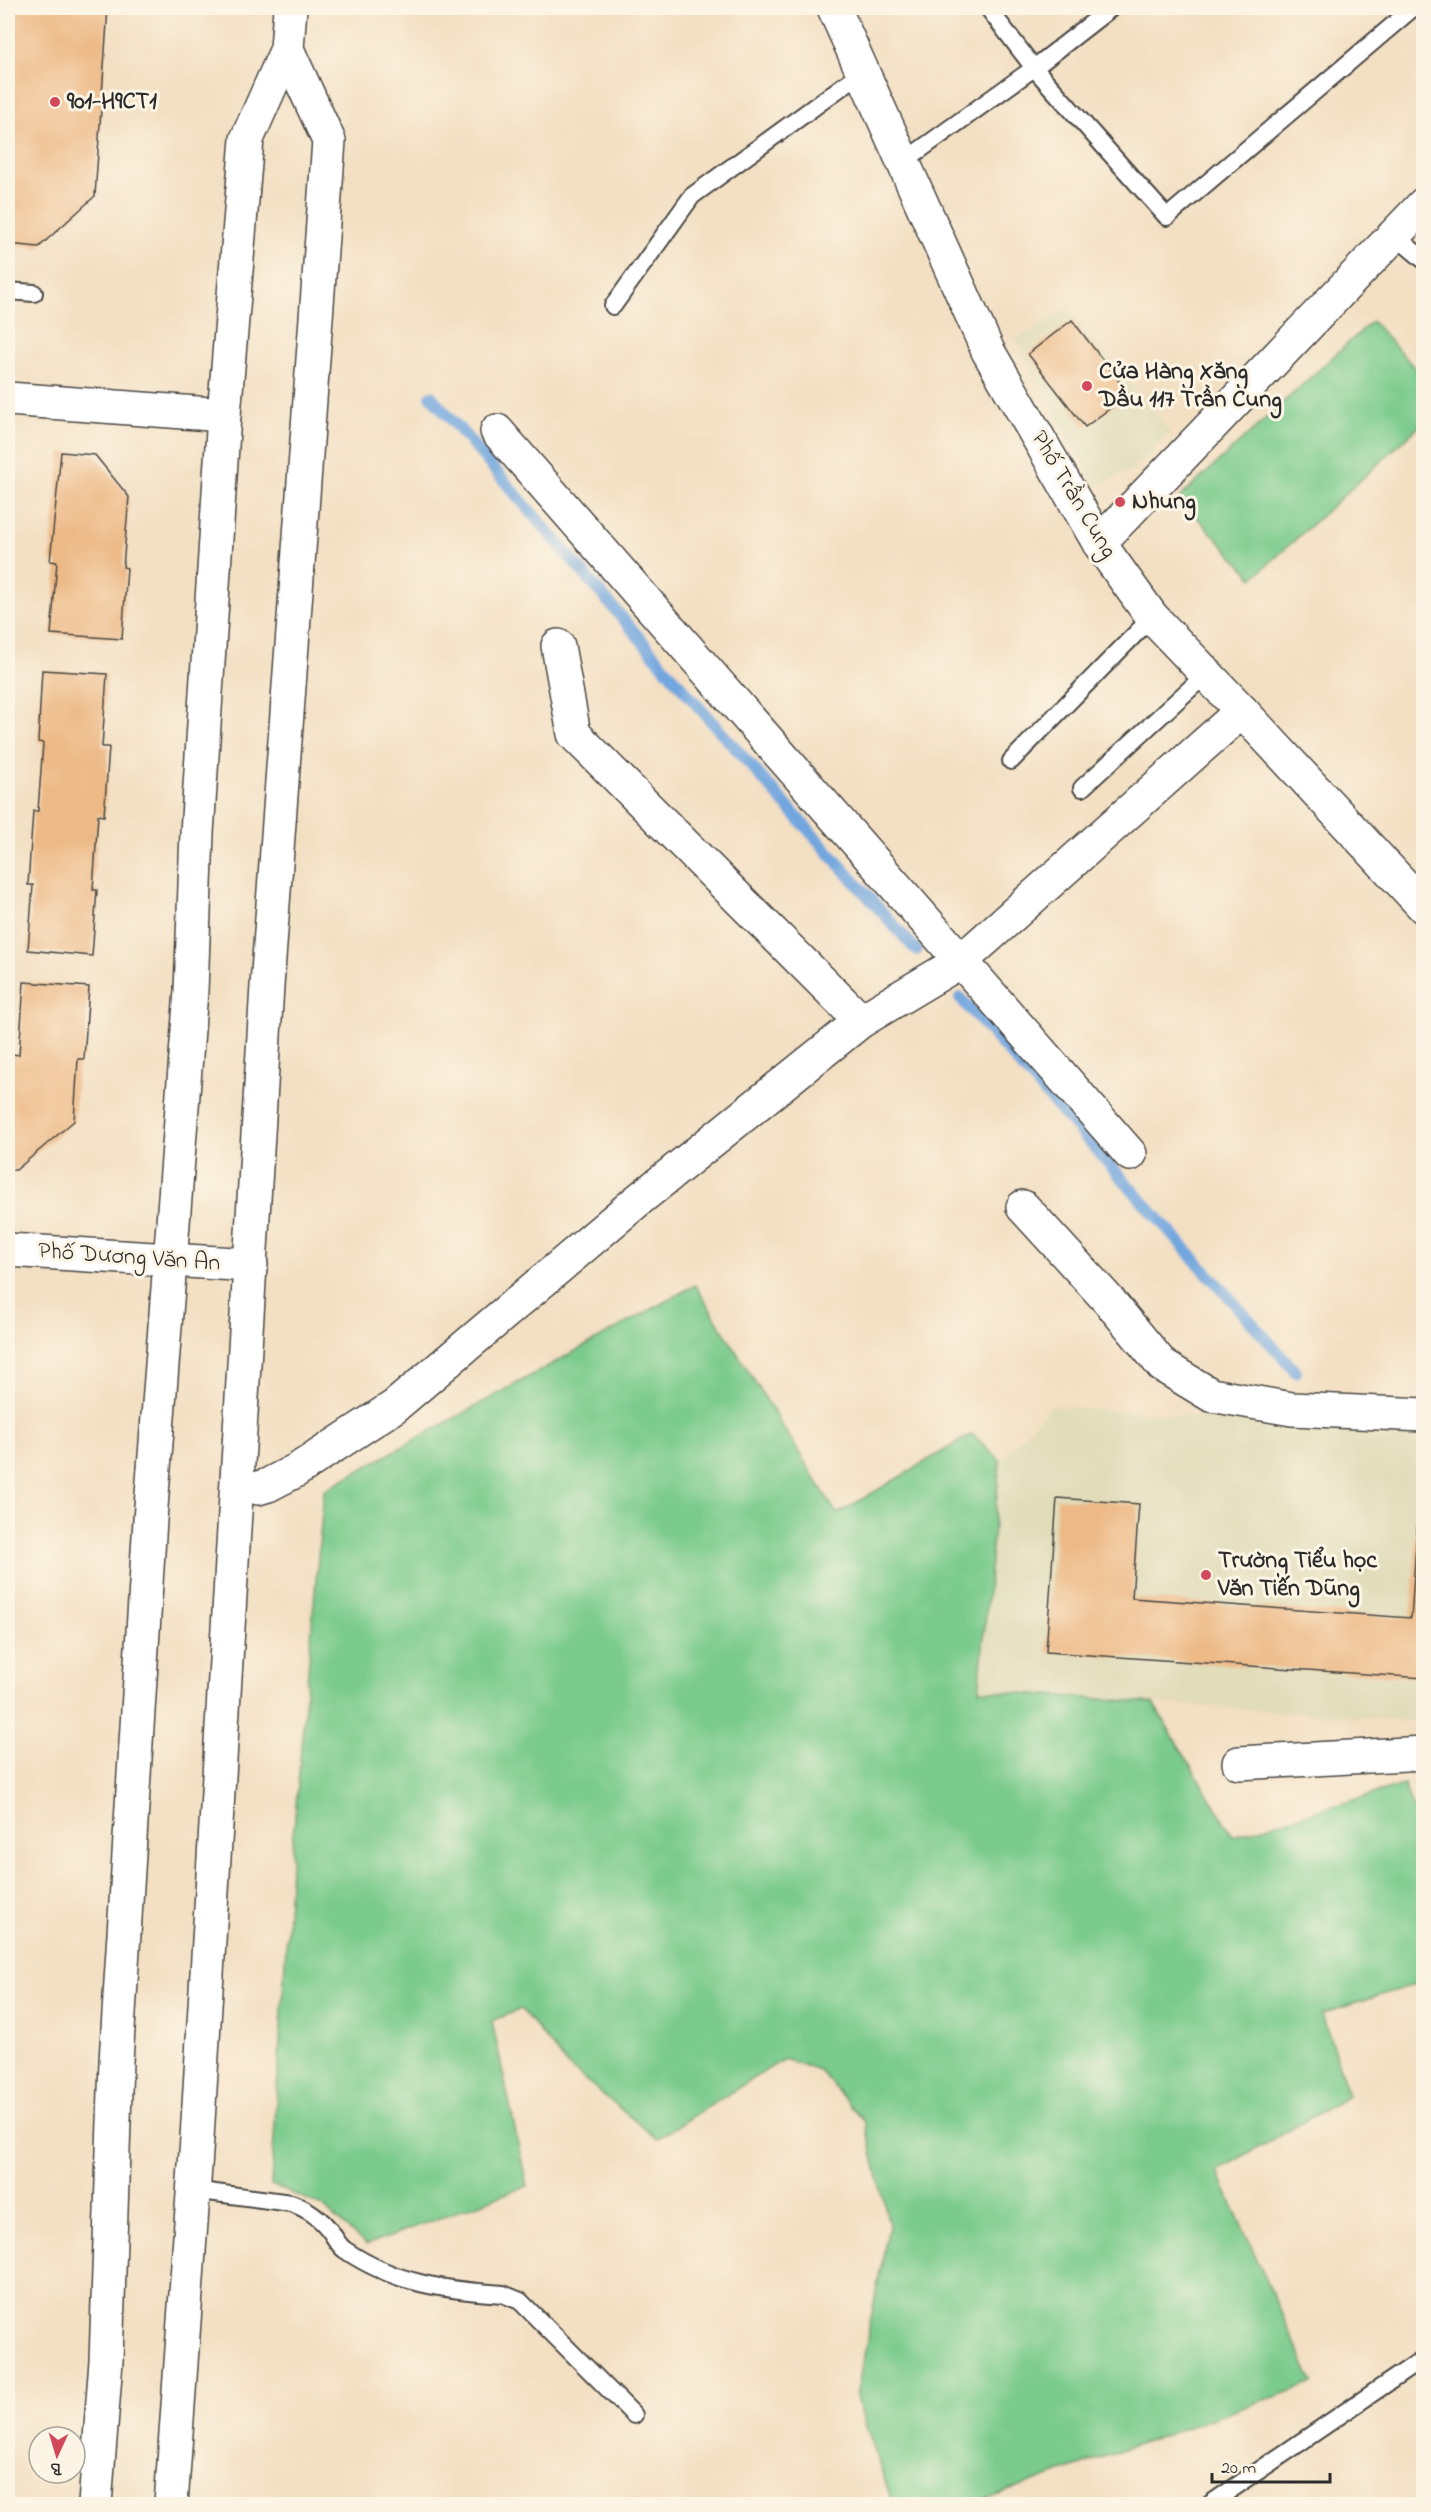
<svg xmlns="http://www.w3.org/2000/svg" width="1431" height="2512" font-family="'Indie Flower',sans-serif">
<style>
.built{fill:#e1dcba}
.green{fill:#7acb8c;stroke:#527b5c;stroke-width:1.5}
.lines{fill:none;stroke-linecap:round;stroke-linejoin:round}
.stream{stroke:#71a6de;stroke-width:12}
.building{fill:#edb986}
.lane-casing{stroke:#494642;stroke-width:20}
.street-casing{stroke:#494642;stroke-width:36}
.secondary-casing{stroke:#494642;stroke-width:36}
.lane{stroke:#fff;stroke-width:16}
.street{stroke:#fff;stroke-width:33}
.secondary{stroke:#fff;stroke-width:33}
.poi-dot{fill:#d1495b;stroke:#fcf5e5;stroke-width:2}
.labels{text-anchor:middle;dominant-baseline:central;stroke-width:6;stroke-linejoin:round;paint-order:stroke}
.poi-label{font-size:24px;font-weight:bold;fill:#2b2b2b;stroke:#fcf5e5;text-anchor:start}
.street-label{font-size:24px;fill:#2b2b2b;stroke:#fcf5e5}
</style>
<rect width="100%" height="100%" fill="#fcf5e5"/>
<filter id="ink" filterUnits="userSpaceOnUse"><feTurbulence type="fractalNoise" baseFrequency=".0167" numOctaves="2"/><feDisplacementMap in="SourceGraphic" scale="12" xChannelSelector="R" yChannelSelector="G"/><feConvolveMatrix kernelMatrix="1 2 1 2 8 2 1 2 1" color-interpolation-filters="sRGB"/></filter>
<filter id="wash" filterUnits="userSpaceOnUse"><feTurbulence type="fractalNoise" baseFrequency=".008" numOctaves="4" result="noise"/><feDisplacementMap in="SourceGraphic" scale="24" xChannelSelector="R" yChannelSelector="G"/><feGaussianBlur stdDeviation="1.35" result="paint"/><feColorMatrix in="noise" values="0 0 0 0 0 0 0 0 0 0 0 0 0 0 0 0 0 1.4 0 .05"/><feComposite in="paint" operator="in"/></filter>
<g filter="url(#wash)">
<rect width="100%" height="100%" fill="#f3dfc2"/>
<!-- built -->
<path class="built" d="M1068,309L1171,433L1133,469L1094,486L1016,339Z
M1051,1406L1423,1431V1722L979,1690L1000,1460Z"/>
<!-- green -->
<path class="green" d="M1372,321L1423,377V423L1253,578L1179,498Z
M695,1285L837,1514L972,1434L1000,1460L979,1690L1153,1703L1233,1836L1404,1785L1423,1835V1982L1322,2014L1349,2096L1217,2171L1313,2383L971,2504H893L856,2397L889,2225L865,2122L819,2070L784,2059L657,2139L567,2065L521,2009L492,2021L527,2186L366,2245L321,2205L271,2185L292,1850L324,1490Z"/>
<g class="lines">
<!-- stream -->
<path class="stream" d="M431,396L711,721L916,950
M960,998L1296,1372"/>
</g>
<g id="blocks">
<!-- building -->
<path class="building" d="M8,8H108L95,196L39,247L8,244Z
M1072,320L1129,394L1085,427L1028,354Z
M61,452L95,455L129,497L123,567L127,568L122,639L51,634L57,562L50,561Z
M42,670L107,674L102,747H109L104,816L98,815L93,890H97L92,956L28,950L33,885H28L33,811H38L43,743L38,742Z
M24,982L89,987L84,1059H78L74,1121L16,1170H8V1113L12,1054L19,1055Z
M1057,1498L1139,1504L1132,1598L1411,1618L1419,1500L1424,1501V1678L1046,1652Z"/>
</g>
</g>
<g filter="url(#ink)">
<use href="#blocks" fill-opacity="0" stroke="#494642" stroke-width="1.5"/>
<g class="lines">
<defs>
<path id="lane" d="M988,8L1034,68L1111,8
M903,162L1034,68L1167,217L1413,8
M1394,235L1424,260
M8,291L34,293
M613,306L692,196L862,72
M1011,761L1152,617
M1082,788L1206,674
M193,2190L291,2203C308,2209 320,2217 331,2232C335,2238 339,2246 345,2250C395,2284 445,2290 503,2294L520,2301L634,2415
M1210,2504L1424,2358"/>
<path id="street" d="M8,399L224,415
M497,431L1130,1154
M1099,543L1424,204
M558,646L574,734L861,1021
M1023,1207L1110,1302L1163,1366L1211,1395L1292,1409L1424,1415
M8,1250L251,1265
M258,1488L268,1485L297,1470L395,1406L637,1201L861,1021L961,961L1242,711
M1239,1763L1424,1753"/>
<path id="secondary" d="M834,8L988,351L1099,543L1152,617L1242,711L1424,907
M95,2504L106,2361L116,2061L150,1520L191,991L197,833L224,415L247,139L287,49L290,8
M171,2504L197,2138L267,986L329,141L287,49"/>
</defs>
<!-- lane casing -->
<use href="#lane" class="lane-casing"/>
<!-- street casing -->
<use href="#street" class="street-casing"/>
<!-- secondary casing -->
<use href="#secondary" class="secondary-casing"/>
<!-- lane -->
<use href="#lane" class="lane"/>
<!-- street -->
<use href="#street" class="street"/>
<!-- secondary -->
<use href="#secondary" class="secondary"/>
</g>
</g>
<!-- markers -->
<g class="poi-dot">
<circle cx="55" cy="102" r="6"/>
<circle cx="1087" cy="386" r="6"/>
<circle cx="1120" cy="502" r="6"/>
<circle cx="1206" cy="1575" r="6"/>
</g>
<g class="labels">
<!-- poi labels -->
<g class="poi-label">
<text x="67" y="102">901-H9CT1</text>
<text x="1099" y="372">Cửa Hàng Xăng<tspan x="1099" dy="28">Dầu 117 Trần Cung</tspan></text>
<text x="1132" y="502">Nhung</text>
<text x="1218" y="1561">Trường Tiểu học<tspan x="1218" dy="28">Văn Tiến Dũng</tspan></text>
</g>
<!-- street labels -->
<g class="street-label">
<text transform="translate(1073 495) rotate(59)">Phố Trần Cung</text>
<text transform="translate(129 1258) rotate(4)">Phố Dương Văn An</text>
</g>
</g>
<!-- margin -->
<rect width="1431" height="2512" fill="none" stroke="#fcf5e5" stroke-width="30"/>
<!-- north arrow -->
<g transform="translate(57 2455) rotate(184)"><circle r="28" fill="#fcf5e5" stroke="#a8a49b" stroke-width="1.5"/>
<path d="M0-4.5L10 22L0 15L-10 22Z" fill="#d1495b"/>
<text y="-9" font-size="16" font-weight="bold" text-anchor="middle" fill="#2b2b2b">B</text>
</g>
<!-- scale -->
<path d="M1212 2473v9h118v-9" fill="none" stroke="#2b2b2b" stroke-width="3"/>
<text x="1221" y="2473" font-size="18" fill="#2b2b2b" stroke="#fcf5e5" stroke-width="4.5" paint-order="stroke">20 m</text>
</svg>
